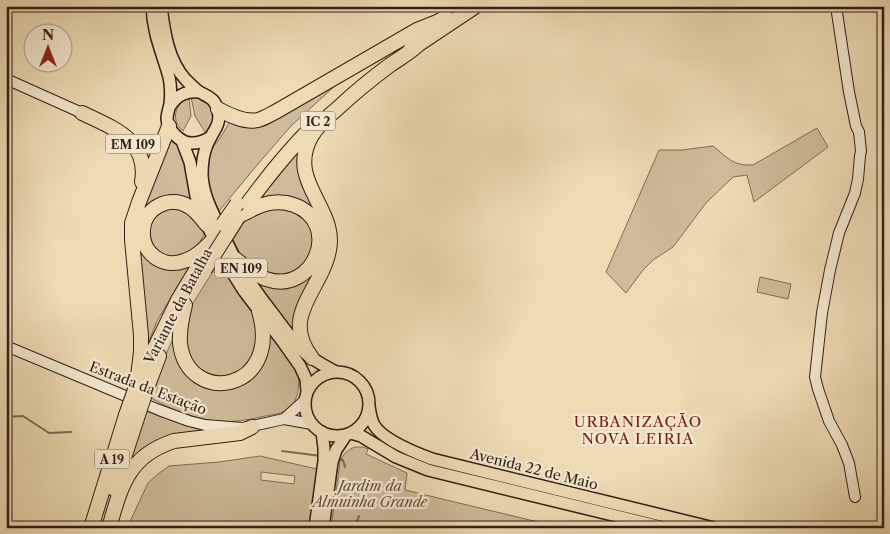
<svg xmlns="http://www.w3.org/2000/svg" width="890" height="534" font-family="'Libre Caslon Text',serif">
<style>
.green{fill:#cdbb99;stroke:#806c57;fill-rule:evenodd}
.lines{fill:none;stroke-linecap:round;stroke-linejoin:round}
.stream{stroke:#7d6954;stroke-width:2}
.secondary-casing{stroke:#331e15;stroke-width:12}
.primary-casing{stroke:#331e15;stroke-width:14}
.highway-casing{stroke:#331e15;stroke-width:16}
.secondary{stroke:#f3e8ce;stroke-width:10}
.primary{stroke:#eddbb4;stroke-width:11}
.highway{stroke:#eddbb4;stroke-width:14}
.highway-bridge-casing{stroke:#331e15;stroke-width:16;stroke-linecap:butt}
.highway-bridge{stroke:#eddbb4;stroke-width:14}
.labels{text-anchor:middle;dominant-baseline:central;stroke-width:4.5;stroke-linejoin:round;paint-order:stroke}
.shield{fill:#f3e8ce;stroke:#6d5b4c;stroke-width:1}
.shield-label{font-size:12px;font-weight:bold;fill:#331e15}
.street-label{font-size:14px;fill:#331e15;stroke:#f3e8ce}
.park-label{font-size:14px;font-style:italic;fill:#614d3d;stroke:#f3e8ce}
.neighbourhood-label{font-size:15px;letter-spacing:1px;fill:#7a1f14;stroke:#f3e8ce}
</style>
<rect width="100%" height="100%" fill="#eddbb4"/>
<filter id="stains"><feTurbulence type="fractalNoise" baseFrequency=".004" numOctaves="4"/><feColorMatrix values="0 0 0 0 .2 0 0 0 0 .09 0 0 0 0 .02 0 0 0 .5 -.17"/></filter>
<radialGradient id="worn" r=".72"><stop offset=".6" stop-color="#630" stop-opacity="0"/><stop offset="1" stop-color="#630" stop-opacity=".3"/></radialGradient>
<!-- green -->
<path class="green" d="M338,83L291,126L258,164L219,211C210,193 203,171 211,151C213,146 217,142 220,138C224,132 227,126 230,121L241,125Z
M191,97C213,98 221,117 205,132L195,116Z
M187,98H189L191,116L183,131C171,121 174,106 187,98Z
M817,128L828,147L754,202L747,175L733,177L706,203L673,247L653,260L643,270L626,293L606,272L659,150H682L713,146C728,158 733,166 753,165Z
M169,138L180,147L186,165L187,180L193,204L154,203L143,250L192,262L157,321L145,351L135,234Z
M302,147C300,161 299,174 304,187C309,200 318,210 324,223C334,255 309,276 300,304C296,314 296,325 297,335L252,276C260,280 268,285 277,285C338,288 337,193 272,199C267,200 262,201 257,203Z
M181,207L206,232L196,248L183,257H165L150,244L148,226L151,220L165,208Z
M266,208L296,209L314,230L312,258L285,278L262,274L241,255L233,240C243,224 247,214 266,208Z
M220,260L251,308L256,318L258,344L244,371L226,378L206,375L196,366L186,349L184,325L190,308Z
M760,277L791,284L788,299L757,292Z
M266,329C273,338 294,362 297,372C301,383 298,404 287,410C280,414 272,415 265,416C244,421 225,424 204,419C186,415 168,408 151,398L167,352L175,334L195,378L244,381Z
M146,411L194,428L212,432L127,469Z
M355,447H363L368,449L366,454L407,473L405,490L563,528H331L340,462C343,454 347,450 355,447Z
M260,456L317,469L309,528H127L148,483L158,474L169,466L219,462ZM261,472L295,476L294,484L261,480Z"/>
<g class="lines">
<!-- stream -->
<path class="stream" d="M6,417L23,416L49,433L71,432
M282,451L321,456
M338,459L343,460L345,467
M354,528L359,516"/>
<defs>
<path id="secondary" d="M836,6L849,92L856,126L859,132L861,151L860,156L858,179L855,193L839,233L830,270L822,313L815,377L818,389L829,421L842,445L849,463L855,497
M6,79L82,113
M6,346L159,410L189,421L205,425L243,428L284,419L312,424
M284,419L304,401"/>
<path id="primary" d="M152,6C153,34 162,52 169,77C171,86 171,95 170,104C169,109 167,114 167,119C168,129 176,138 185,142C195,145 203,142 211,137
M161,6C164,31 168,61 186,80C190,84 194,88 198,91C207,97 215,97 218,111C222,125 211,133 207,145C203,154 202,165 202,175C203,195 212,211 220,228C225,239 230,249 235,259C247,279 260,297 274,315C283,327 292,340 303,351C311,359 323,365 334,371
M170,106C177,95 186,91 199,92
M182,141L190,162L196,196L207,225L227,264L244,291L283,342L300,366L306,379L307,391
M305 404a32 32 0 1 1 64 0a32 32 0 1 1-64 0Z
M369,406C370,413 371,420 374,425C383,440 416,453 432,459L714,528
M351,433L361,436L396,457L428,470L666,528
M315,528L324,461V448L322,432
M323,528L332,462L336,450L346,435"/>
<path id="highway" d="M410,50L476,6
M218,109C229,115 245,123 258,120C265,118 271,114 277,111L417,30L437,22L446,17
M82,113C113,128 149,140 142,182
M238,217C260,186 284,155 311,128
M207,225C201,218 196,210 188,206C169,195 144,208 143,230C141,253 163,269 184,261C195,258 204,249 212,241
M234,258C244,266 254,274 266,279C314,296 343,223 294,205C275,198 259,205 243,214
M185,305C182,317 179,330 180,343C187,407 283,393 259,311
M312,358C277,313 328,286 330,242C331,204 288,179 311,137C317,126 327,117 337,109C354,93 371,79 390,65C399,59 409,53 418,45
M142,374L178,300L208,250
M137,384L141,352V335L132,240V223L139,202L169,126
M147,388L159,356
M114,489L137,418
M91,528L126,415
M109,528C121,486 128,456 174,441L240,433L252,427"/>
</defs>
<!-- secondary casing -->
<use href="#secondary" class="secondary-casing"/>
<!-- primary casing -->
<use href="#primary" class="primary-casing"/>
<!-- highway casing -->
<use href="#highway" class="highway-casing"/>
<!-- secondary -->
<use href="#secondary" class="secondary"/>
<!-- primary -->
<use href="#primary" class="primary"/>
<!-- highway -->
<use href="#highway" class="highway"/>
<defs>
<path id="highway-bridge" d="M223,224L237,204
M205,269L238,217
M126,415L137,384
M137,418L147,388"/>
</defs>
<!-- highway-bridge casing -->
<use href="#highway-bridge" class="highway-bridge-casing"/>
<!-- highway-bridge -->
<use href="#highway-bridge" class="highway-bridge"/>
</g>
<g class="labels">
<!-- shield labels -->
<g class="shield">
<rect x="300.5" y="111.5" width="35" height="19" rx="4"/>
<rect x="105.5" y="134.5" width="55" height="19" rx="4"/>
<rect x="215" y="258.5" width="52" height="19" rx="4"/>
<rect x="94.5" y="449.5" width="35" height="19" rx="4"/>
</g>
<g class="shield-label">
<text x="318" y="121">IC 2</text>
<text x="133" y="144">EM 109</text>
<text x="241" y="268">EN 109</text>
<text x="112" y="459">A 19</text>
</g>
<!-- street labels -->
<g class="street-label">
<text transform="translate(178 306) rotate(-62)">Variante da Batalha</text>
<text transform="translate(148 388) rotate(21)">Estrada da Estação</text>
<text transform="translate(534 469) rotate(14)">Avenida 22 de Maio</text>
</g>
<!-- park labels -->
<g class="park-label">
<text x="370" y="486">Jardim da<tspan x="370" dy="16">Almuinha Grande</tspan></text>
</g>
<!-- neighbourhood labels -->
<g class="neighbourhood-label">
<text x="638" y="421">URBANIZAÇÃO<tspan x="638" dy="17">NOVA LEIRIA</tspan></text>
</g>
</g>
<!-- margin -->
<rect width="890" height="534" fill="none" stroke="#eddbb4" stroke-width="25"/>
<rect x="8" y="8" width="875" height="519" fill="none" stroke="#331e15" stroke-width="2.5"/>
<rect x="12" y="12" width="865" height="509" fill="none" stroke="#331e15"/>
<!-- north arrow -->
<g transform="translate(48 48)"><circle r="24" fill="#f3e8ce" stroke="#a69784"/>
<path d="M0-4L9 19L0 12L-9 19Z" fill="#8f2418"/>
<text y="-8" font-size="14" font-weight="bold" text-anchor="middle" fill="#331e15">N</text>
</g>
<rect width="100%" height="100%" filter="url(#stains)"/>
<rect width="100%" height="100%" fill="url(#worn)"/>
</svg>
